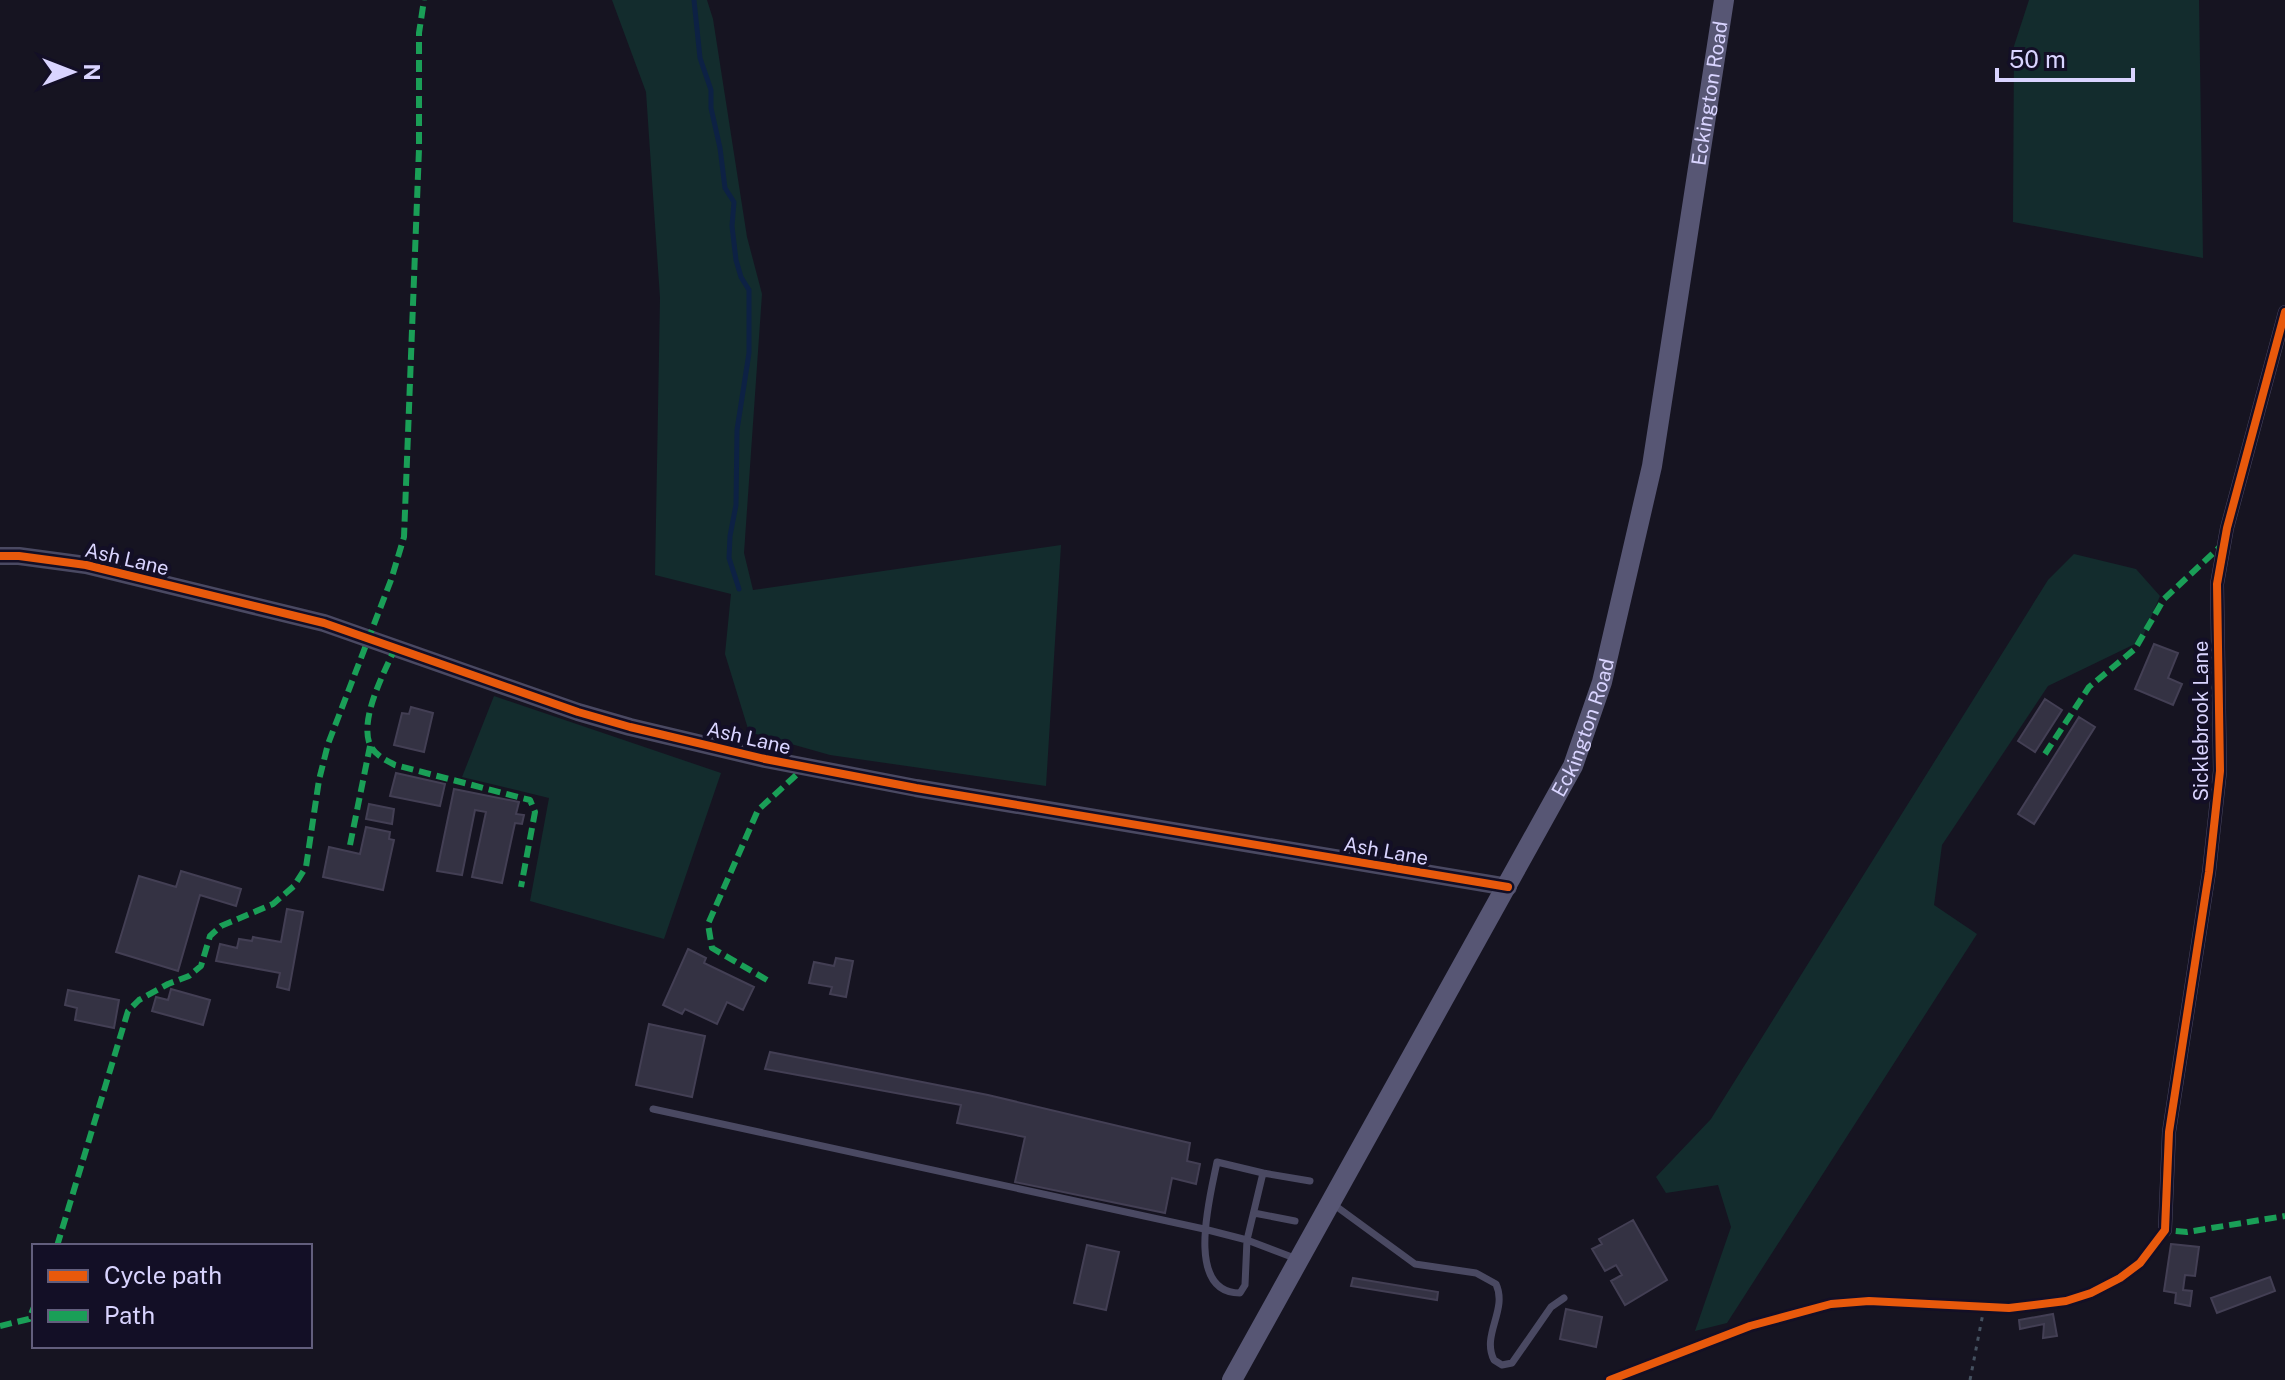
<svg xmlns="http://www.w3.org/2000/svg" width="2285" height="1380" font-family="'Public Sans',sans-serif">
<style>
.green{fill:#132c2d}
.lines{fill:none;stroke-linecap:round;stroke-linejoin:round}
.stream{stroke:#0d2144;stroke-width:5}
.building{fill:#343243;stroke:#433f54;stroke-width:2}
.path{stroke:#44505f;stroke-width:3;stroke-dasharray:4 6;stroke-linecap:butt}
.service{stroke:#4a4962;stroke-width:7}
.minor{stroke:#4a4962;stroke-width:14}
.tertiary{stroke:#4a4962;stroke-width:18}
.secondary{stroke:#575674;stroke-width:20}
.quiet{stroke:#1a9f57;stroke-width:6;stroke-dasharray:12 6;stroke-linecap:butt}
.cycleway-casing{stroke:#130f26;stroke-width:13}
.cycleway{stroke:#e8590c;stroke-width:8}
.labels{text-anchor:middle;dominant-baseline:central;stroke-width:8;stroke-linejoin:round;paint-order:stroke}
.street-label{font-size:20px;fill:#d9d4ff;stroke:#130f26}
</style>
<rect width="100%" height="100%" fill="#161421"/>
<!-- green -->
<path class="green" d="M612,0H707L713,19L747,237L762,294L744,553L753,590L1061,545L1046,786L830,755L749,732L725,654L731,594L655,575L660,298L646,92Z
M2029,0H2199L2203,258L2013,222L2014,46Z
M2074,554L2136,569L2160,596L2141,641L2048,686L1942,845L1934,905L1977,934L1727,1323L1695,1331L1731,1227L1718,1185L1666,1193L1656,1177L1711,1119L2048,580Z
M494,696L721,773L664,939L530,901L549,798L462,777Z"/>
<g class="lines">
<!-- stream -->
<path class="stream" d="M694,0L700,58L711,90V108L720,148L725,188L734,202L732,226L736,260L741,277L749,290V353L737,430L736,505L730,536L729,558L739,589"/>
</g>
<!-- building -->
<path class="building" d="M2154,644L2178,653L2168,678L2182,684L2173,705L2135,689Z
M2045,699L2062,710L2035,752L2018,741Z
M411,707L433,713L424,752L394,745L402,713L409,714Z
M2079,717L2095,727L2034,824L2018,814Z
M396,773L445,784L440,806L390,796Z
M454,789L519,802L516,814L524,815L522,824L515,823L502,883L472,877L486,812L475,810L462,875L437,871Z
M369,804L394,809L392,824L366,819Z
M366,827L390,832L389,839L394,840L383,890L323,877L329,847L360,854Z
M181,871L241,889L236,906L200,895L178,971L116,952L139,876L176,887Z
M287,909L303,912L289,990L277,987L280,973L216,961L220,944L237,948L239,939L252,941L253,937L281,942Z
M688,949L706,958L704,963L754,987L743,1010L727,1002L717,1024L685,1009L682,1014L663,1005Z
M836,958L853,961L846,997L830,994L832,987L809,983L814,962L834,966Z
M171,989L210,1000L203,1025L152,1011L156,997L168,1000Z
M68,990L119,1000L114,1028L75,1020L77,1008L65,1005Z
M649,1024L705,1036L692,1097L636,1085Z
M770,1052L988,1095L1190,1143L1187,1161L1200,1164L1196,1184L1172,1178L1165,1213L1015,1182L1025,1137L957,1123L961,1105L765,1069Z
M1633,1220L1667,1280L1625,1305L1611,1281L1622,1275L1616,1265L1605,1271L1592,1249L1602,1244L1599,1239Z
M2171,1244L2199,1247L2195,1276L2185,1275L2183,1290L2192,1291L2190,1306L2175,1303L2176,1293L2164,1291Z
M1087,1245L1119,1252L1106,1310L1074,1303Z
M2270,1277L2275,1291L2217,1313L2211,1298Z
M1353,1278L1438,1292L1437,1300L1351,1286Z
M1566,1309L1602,1317L1596,1347L1560,1339Z
M2053,1314L2057,1336L2043,1338L2044,1324L2020,1329L2019,1320Z"/>
<g class="lines">
<!-- path -->
<path class="path" d="M1970,1380L1984,1308"/>
<!-- service -->
<path class="service" d="M653,1109L1204,1229L1247,1240L1297,1259
M1217,1162L1263,1173L1247,1240L1245,1285L1240,1293C1183,1293 1211,1193 1217,1162Z
M1263,1173L1310,1181
M1333,1204L1415,1264L1476,1273L1496,1284C1508,1310 1481,1335 1494,1360L1502,1365L1512,1363L1551,1307L1564,1298
M1254,1213L1295,1221"/>
<!-- minor -->
<path class="minor" d="M2165,1230L2169,1132L2209,872L2220,771L2217,584L2227,528L2285,312"/>
<!-- tertiary -->
<path class="tertiary" d="M0,556H19L86,565L324,623L578,712L630,727L765,759L916,788L1508,887"/>
<!-- secondary -->
<path class="secondary" id="s1" d="M1232,1380L1573,766L1602,682L1652,466L1724,0"/>
<!-- quiet -->
<path class="quiet" d="M396,646C385,671 359,718 370,745C375,755 385,760 395,765L530,800L535,812L521,887
M2045,754L2089,687L2135,649L2164,599L2223,544
M350,845L370,746
M767,980L712,948L708,924L758,810L805,767
M2161,1236L2165,1230L2187,1232L2285,1216
M57,1246L128,1011L139,1000L168,984L189,976L201,966L210,936L221,926L273,904L294,886L306,867L319,780L328,744L391,580L404,537L419,149V33L424,0
M0,1326L29,1319L34,1307"/>
<defs>
<path id="cycleway" d="M0,556H19L86,565L324,623L578,712L630,727L765,759L916,788L1508,887
M1610,1380L1750,1326L1831,1304L1869,1301L2009,1308L2066,1301L2091,1293L2120,1278L2140,1263L2165,1230L2169,1132L2209,872L2220,771L2217,584L2227,528L2285,312"/>
</defs>
<!-- cycleway casing -->
<use href="#cycleway" class="cycleway-casing"/>
<!-- cycleway -->
<use href="#cycleway" class="cycleway"/>
</g>
<g class="labels">
<!-- street labels -->
<g class="street-label">
<text stroke="none"><textPath href="#s1" startOffset="1390">Eckington Road</textPath></text>
<text transform="translate(127 559) rotate(13)">Ash Lane</text>
<text transform="translate(2201 721) rotate(-90)">Sicklebrook Lane</text>
<text stroke="none"><textPath href="#s1" startOffset="742">Eckington Road</textPath></text>
<text transform="translate(749 738) rotate(13)">Ash Lane</text>
<text transform="translate(1386 851) rotate(10)">Ash Lane</text>
</g>
</g>
<!-- legend -->
<rect x="32" y="1244" width="280" height="104" fill="#130f26" stroke="#625e7d" stroke-width="2"/>
<rect x="48" y="1270" width="40" height="12" fill="#e8590c" stroke="#625e7d" stroke-width="2"/>
<text x="104" y="1284" font-size="24" fill="#d9d4ff">Cycle path</text>
<rect x="48" y="1310" width="40" height="12" fill="#1a9f57" stroke="#625e7d" stroke-width="2"/>
<text x="104" y="1324" font-size="24" fill="#d9d4ff">Path</text>
<!-- north arrow -->
<g transform="translate(72 72) rotate(90)" stroke="#130f26" stroke-width="6" paint-order="stroke">
<path d="M0-6L14 30L0 20L-14 30Z" fill="#d9d4ff"/>
<text y="-12" font-size="22" font-weight="bold" text-anchor="middle" fill="#d9d4ff">N</text>
</g>
<!-- scale -->
<path d="M1997 68v12h136v-12" fill="none" stroke="#d9d4ff" stroke-width="4"/>
<text x="2009" y="68" font-size="24" fill="#d9d4ff" stroke="#130f26" stroke-width="6" paint-order="stroke">50 m</text>
</svg>
